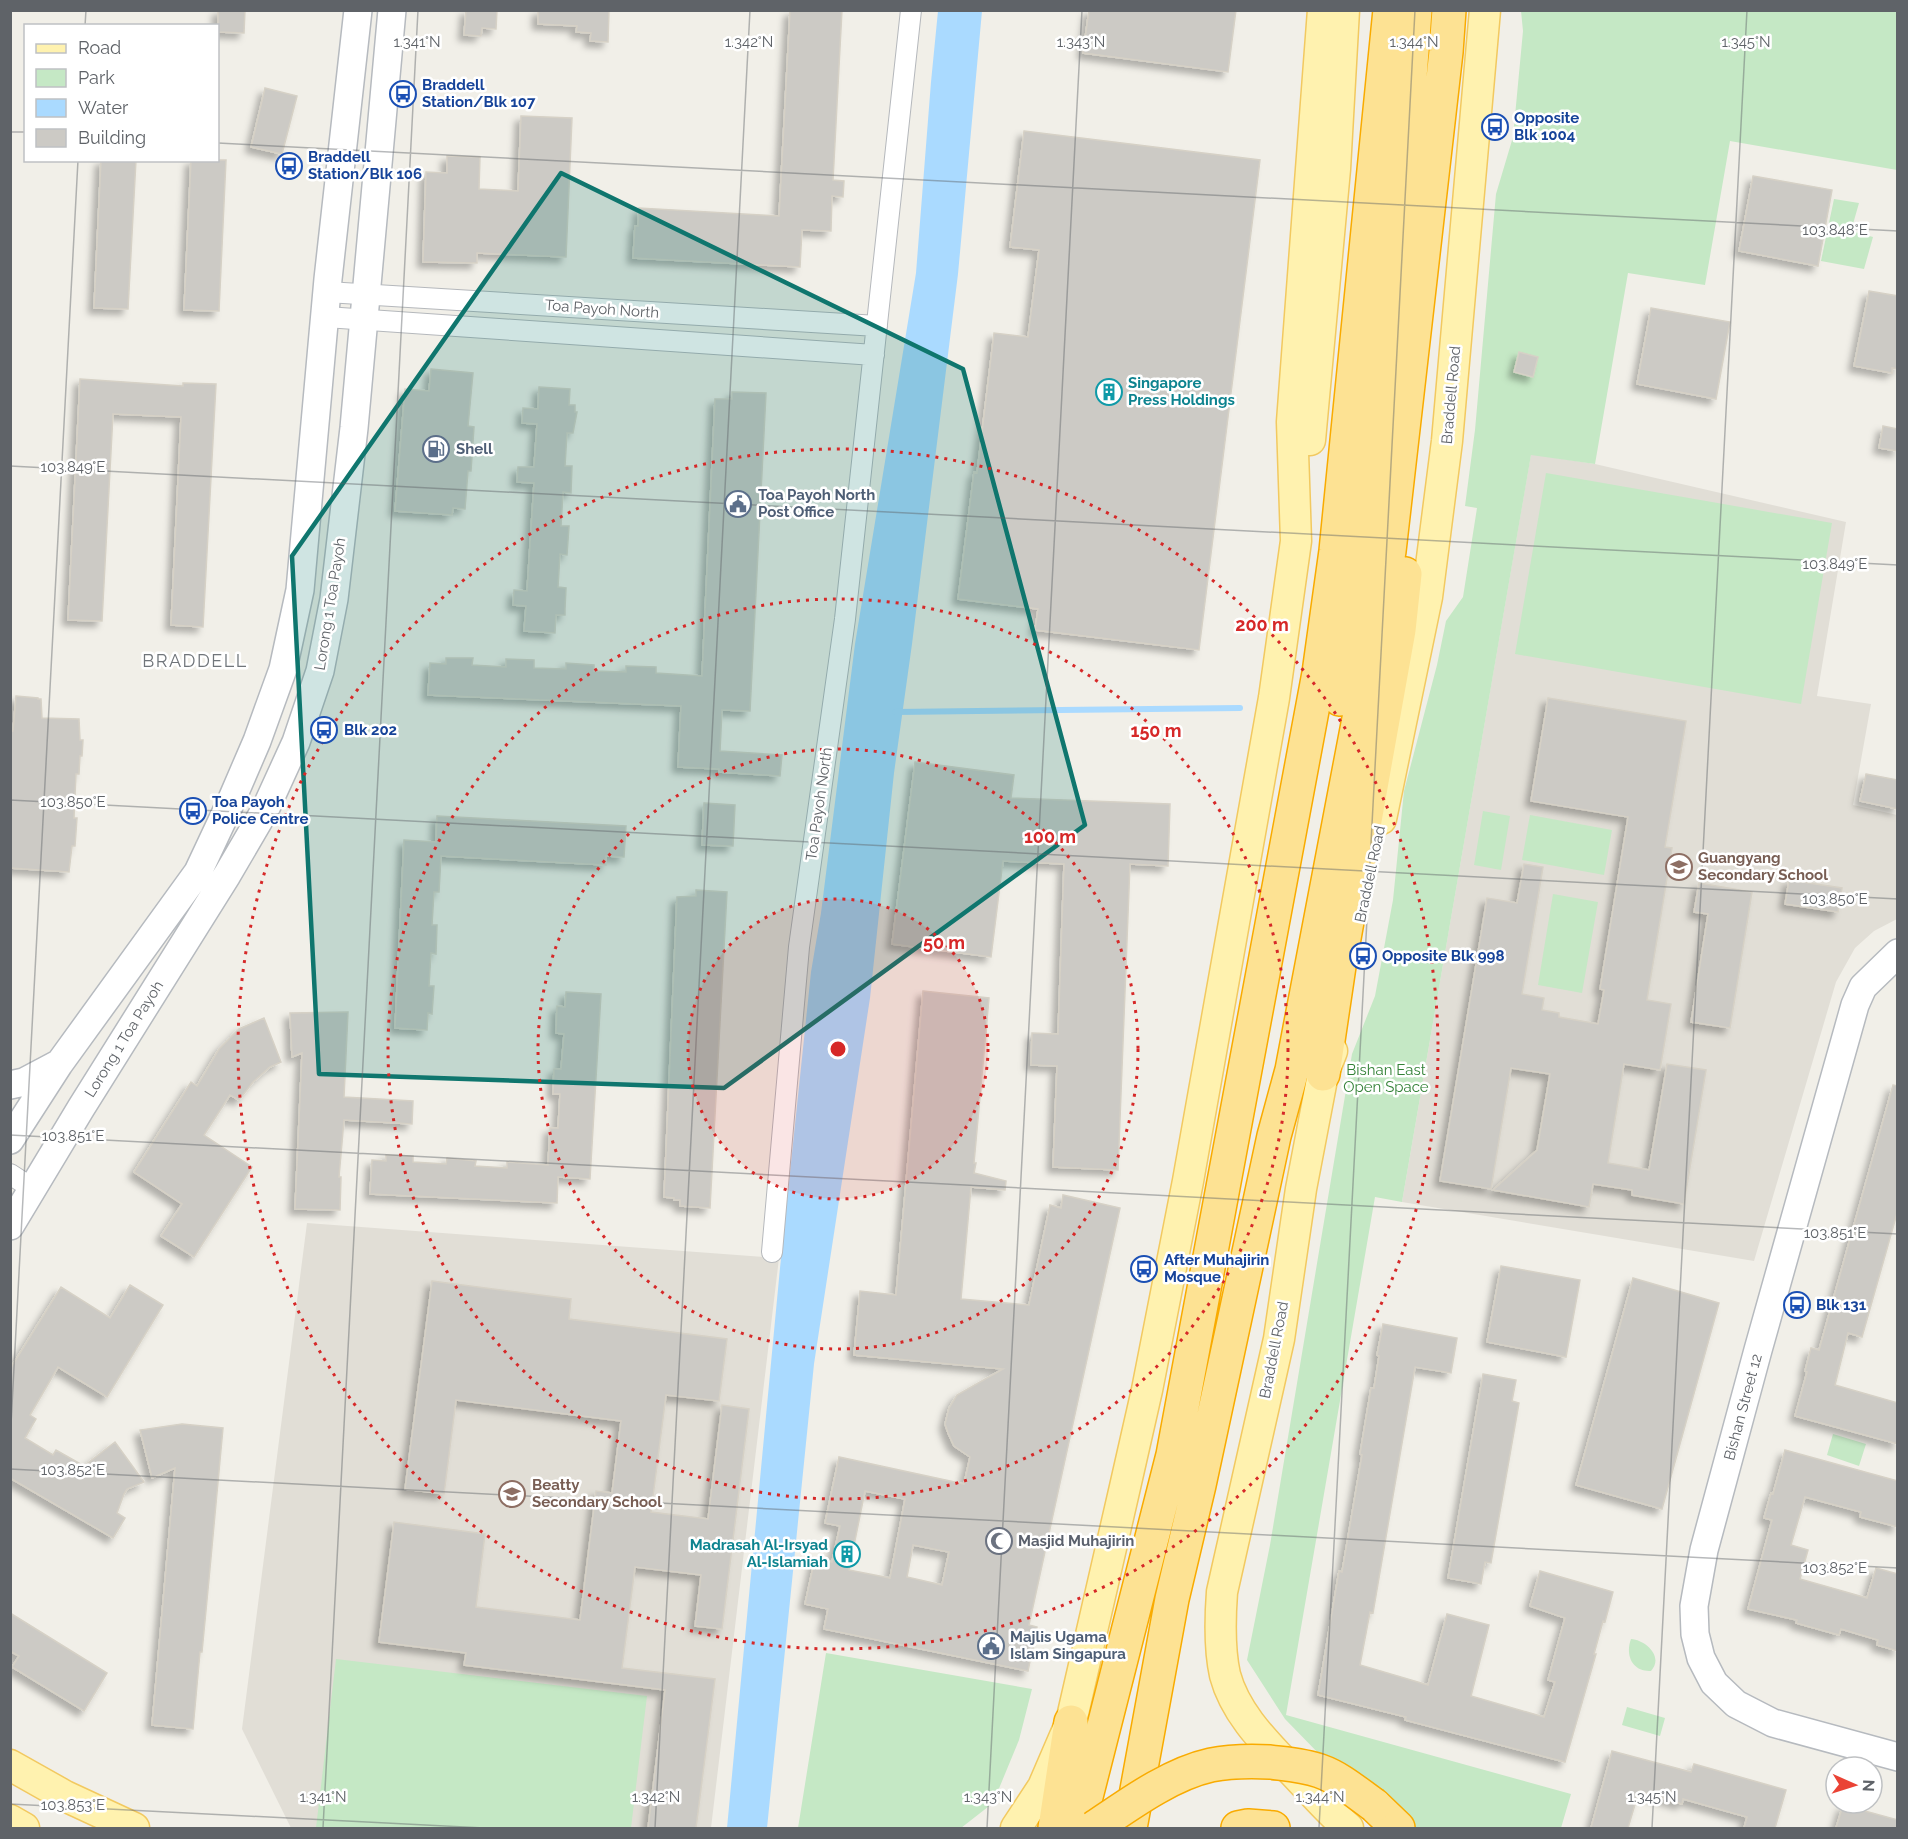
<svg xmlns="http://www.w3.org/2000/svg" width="1908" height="1839" font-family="Raleway,sans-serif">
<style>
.education{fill:#e1ded6}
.green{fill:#c5e8c5}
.water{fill:#aadaff}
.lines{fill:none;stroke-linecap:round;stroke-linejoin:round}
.stream{stroke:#aadaff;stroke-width:6}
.building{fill:#cccac5;stroke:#d6d1c6;stroke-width:1.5;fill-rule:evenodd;filter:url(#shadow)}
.street-casing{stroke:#b5b8bc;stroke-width:22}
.secondary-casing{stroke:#b6babf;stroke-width:30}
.primary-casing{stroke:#f2c960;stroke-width:33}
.highway-casing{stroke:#f9ab00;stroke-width:36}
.street{stroke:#fff;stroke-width:20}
.secondary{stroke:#fff;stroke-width:27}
.primary{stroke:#fff2af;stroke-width:30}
.highway{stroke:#fde293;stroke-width:33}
.highway-bridge-casing{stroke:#f9ab00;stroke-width:36;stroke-linecap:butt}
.highway-bridge{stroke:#fde293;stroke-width:33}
.marked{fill:#0f766e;fill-opacity:0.2;stroke:#0f766e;stroke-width:4.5;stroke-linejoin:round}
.ticks{fill:none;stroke:#5f6368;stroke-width:1.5;stroke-opacity:0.45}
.ring{fill:none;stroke:#d62828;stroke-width:3;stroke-dasharray:3 6}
.labels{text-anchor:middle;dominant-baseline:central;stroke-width:5;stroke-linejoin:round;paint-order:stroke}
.transit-label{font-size:15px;font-weight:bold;fill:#164399;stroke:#fff;text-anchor:start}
.street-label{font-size:15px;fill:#5f6368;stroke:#fff}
.culture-label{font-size:15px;font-weight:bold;fill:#0d838f;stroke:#fff;text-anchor:start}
.service-label{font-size:15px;font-weight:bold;fill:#4e5e75;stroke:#fff;text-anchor:start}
.education-label{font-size:15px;font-weight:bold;fill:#785e54;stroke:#fff;text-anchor:start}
.park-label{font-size:15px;fill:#348238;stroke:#fff}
.worship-label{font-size:15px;font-weight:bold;fill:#5b616d;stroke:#fff;text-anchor:start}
.quarter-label{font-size:18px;letter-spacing:1.5px;fill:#70757a;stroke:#fff}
.ticks-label{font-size:15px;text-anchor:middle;fill:#5f6368;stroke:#fff;stroke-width:5;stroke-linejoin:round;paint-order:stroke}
.centre{fill:#d62828;stroke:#fff;stroke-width:3}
.ring-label{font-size:18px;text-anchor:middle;font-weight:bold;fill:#d62828;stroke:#fff;stroke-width:5;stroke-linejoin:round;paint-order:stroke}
</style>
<defs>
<filter id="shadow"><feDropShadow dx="-5.5" dy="5.5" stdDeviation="3" flood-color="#0004"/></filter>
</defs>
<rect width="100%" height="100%" fill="#f1efe8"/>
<!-- education -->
<path class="education" d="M1531,454L1595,464L1846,522L1817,696L1871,704L1853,805L1897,815V919L1874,931L1855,948L1836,982L1754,1261L1402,1202Z
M307,1223L779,1258L711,1828H291L242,1729Z"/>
<!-- green -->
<path class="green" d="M1521,11H1897V170L1730,141L1705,285L1628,273L1595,464L1531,455L1402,1202L1375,1197L1286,1715L1571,1794L1561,1828H1416L1410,1820L1323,1758L1285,1719L1247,1660L1270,1545L1352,1054L1375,996L1393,900L1404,791L1437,665L1446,621L1463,597L1477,508L1465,506L1475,430L1496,194L1513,137L1523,31Z
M1834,199L1859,203L1851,231L1873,237L1864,269L1821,261Z
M1546,473L1832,523L1801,704L1515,654Z
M1483,811L1510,816L1501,870L1474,865Z
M1530,815L1612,830L1604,875L1522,860Z
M1553,894L1598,902L1582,993L1538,985Z
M1833,1434L1866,1444L1859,1466L1827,1455Z
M1631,1639C1646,1640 1664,1657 1651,1671C1632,1672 1625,1655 1631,1639Z
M826,1653L1032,1689L1019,1740L993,1803L961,1828H798Z
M336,1659L647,1696L631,1828H316Z
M1627,1707L1665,1718L1660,1736L1622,1725Z"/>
<!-- water -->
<path class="water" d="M938,11H982L958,274L912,644L894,773L870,998L814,1364L767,1828H727L780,1268L811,972L821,913L855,644L916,273L931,82Z"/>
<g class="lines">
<!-- stream -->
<path class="stream" d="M895,712L1240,708"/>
</g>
<!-- building -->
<path class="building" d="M218,10H245L244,33L218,32Z
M466,10H497L496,29L482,28L481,36L464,35Z
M538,10H609L608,42L590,41L591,33L576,32L577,26L538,24Z
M842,10L833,180L844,181L843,197L832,196L831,231L802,230L800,267L633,258L635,226H638L639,208L779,216L790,11Z
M1089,10H1236L1228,72L1083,53Z
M265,88L297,96L282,154L251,147Z
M521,116L572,118L566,257L477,253V263L423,262L426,172L447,173V156L480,157L479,189L518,191Z
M1024,131L1260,160L1199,650L1035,630L1038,609L958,599L974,472L977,473L994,333L1028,337L1039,250L1010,247Z
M101,160H136L128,309L94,308Z
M191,160H226L219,311L184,310Z
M1753,176L1832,190L1818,266L1739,251Z
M1869,291L1898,296V369L1892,368V373L1854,366Z
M1651,308L1730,322L1716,399L1637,384Z
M1519,352L1538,357L1533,377L1514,372Z
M431,369L473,373L468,426L474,427L471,471H468L465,509L453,508L452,515L395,511L405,389L429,391Z
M80,379L183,386V383L216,384L203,627L171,625L181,417L113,414L102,621L68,620Z
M539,387L570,389L569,405H575V412H577L573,433H567L565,466H572L571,493L563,492L561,526H569L567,555L560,554L558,587L566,588L565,609V615H556L555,633L524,631L526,606L513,605L514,590L527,591L534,483L517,482L518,467H534L537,424L522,423L523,408L538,409Z
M732,392L766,393L750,711L722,710L720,751L782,755L780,776L719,772V769L678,767L681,706L428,695L430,663L446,664V658H473L472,665L506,667V659L534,660V668L566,669V663L594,665V671L626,672V666L656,667V673L702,676L715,399H732Z
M1883,426L1898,429V451L1879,448Z
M16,696L38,698V699H41L42,718L79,719L80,740H83L82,756H80L79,774H76L74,818H77L75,846H72L69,872L10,868V731H13Z
M1548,698L1686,721L1665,847L1672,848L1647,1000L1671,1004L1660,1070L1624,1064L1608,1163L1649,1170L1667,1064L1706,1070L1684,1204L1632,1195V1190L1593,1184L1589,1207L1493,1190L1537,1150L1550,1074L1511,1068L1491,1189L1440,1181L1487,898L1517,903L1524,864L1543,867L1522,994L1544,998L1542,1010L1559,1013V1017L1598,1024L1604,990L1600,989L1628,817L1531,801Z
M915,762L1014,775L1011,798L1170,804L1168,866L1130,864L1118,1170L1053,1167L1057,1066L1031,1065L1032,1033L1058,1034L1064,864L1003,861L991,957L892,944Z
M1866,774L1898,780V809L1860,801Z
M704,803L735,805L733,846L702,845Z
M437,816L626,826L624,857L606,856V865L441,856L439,892H434L432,925H437L436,954L431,953L429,986H434L432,1014L428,1013L427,1030L395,1028L404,840L436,842Z
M1789,880L1842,888L1838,912L1785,904Z
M1699,883L1752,892L1730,1028L1691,1022L1708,914L1694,912Z
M696,890L727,892L710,1208L680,1206V1200H674V1198L664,1197L677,897L696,896Z
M923,991L989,998L974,1163H976L974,1173L1006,1181L1005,1190L971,1187L961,1299L1029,1305L1050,1205L1061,1208L1063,1195L1120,1208L1029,1625L1037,1627L1028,1671L824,1629L828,1609L805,1604L815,1558L832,1562L840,1526L825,1523L839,1457L964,1484L970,1457L954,1446L948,1433L945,1424L949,1408L957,1395L1003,1369L854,1355L860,1291L896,1295ZM865,1491L905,1499L890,1578L849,1570ZM913,1545L949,1552L942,1585L907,1577Z
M566,992L601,994L590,1179L558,1177L557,1203L370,1194L372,1160L386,1161V1155L413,1156V1162L446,1164L447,1158L476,1161L475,1166L507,1168V1162L548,1165L550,1128H558L560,1094H553L554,1069H561L564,1034L556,1033L557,1006L565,1007Z
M348,1012L344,1097L413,1101L412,1124L344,1120L339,1177H341L340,1210L295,1209L302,1053L292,1057L290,1013Z
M264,1018L281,1062L270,1067L253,1082L239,1100L230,1095L204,1135L252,1167L194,1257L161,1236L182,1204L134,1172L191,1082L197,1086L219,1049L239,1029Z
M1893,1085L1898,1086V1210L1862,1337L1848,1333L1835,1385L1898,1403V1444L1795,1416L1807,1372L1805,1371L1811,1348L1819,1350Z
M1501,1266L1580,1280L1566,1357L1487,1342Z
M1633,1278L1719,1303L1662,1509L1576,1485Z
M432,1281L571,1299L569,1319L727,1339L719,1401L666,1395L651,1512L708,1519L722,1405L749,1409L722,1629L695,1626L701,1575L635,1567L622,1668L715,1679L696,1828H648L665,1690L464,1665L466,1653L379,1642L394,1522L485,1534L476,1607L580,1620L596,1491L612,1493L621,1421L456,1400L444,1494L405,1489Z
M130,1285L163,1305L107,1397L58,1367L30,1415L36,1419L25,1438L53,1455L56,1450L84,1466L115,1442L144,1482L127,1489L124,1494L117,1513L125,1518L113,1538L10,1478V1369L61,1287L110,1318Z
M1383,1324L1457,1338L1451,1373L1415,1367L1373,1613L1370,1612L1360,1665L1428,1685L1447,1614L1489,1625L1471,1696L1544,1717L1555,1682L1548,1680L1565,1618L1530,1606L1540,1571L1613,1592L1605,1622L1603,1621L1594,1654H1596L1565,1762L1405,1720L1406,1717L1318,1695L1339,1571L1342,1572L1362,1455L1360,1454L1371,1388H1374L1379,1356L1377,1355Z
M1483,1374L1516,1380L1512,1401L1519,1403L1491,1563L1485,1562L1481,1584L1448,1578Z
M182,1424L223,1428L209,1579L202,1652H200L193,1729L152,1725L175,1468L152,1478L140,1430Z
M1785,1450L1898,1481V1527L1860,1517L1861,1512L1805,1497L1791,1545L1808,1550L1800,1579L1867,1598L1876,1568L1898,1574V1651L1877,1645L1878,1640L1841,1629L1839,1635L1796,1623L1797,1620L1748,1609L1772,1520L1764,1518L1771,1493L1773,1494Z
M10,1613L107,1673L84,1711L12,1667L19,1656L10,1651Z
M1612,1751L1691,1772L1694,1764L1786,1790L1775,1828H1744L1747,1817L1683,1799L1682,1804L1639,1791L1628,1828H1591Z
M1843,1805L1898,1820V1828H1836Z"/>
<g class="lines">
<defs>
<path id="street" d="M327,292L877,326
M326,317L874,355
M10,1174L33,1189
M772,1252L799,947L845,619L911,10"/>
<path id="secondary" d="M1898,953L1863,987L1855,1005L1758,1350L1704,1550L1694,1606L1695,1634L1701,1658L1714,1683L1736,1704L1773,1723L1898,1757
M10,1085L24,1082L58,1064
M10,1140L59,1064L198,872L229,806L257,741L283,669L300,590L328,279L358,10
M10,1226L81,1108L227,875L265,810L296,742L320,671L334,599L354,428L392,10"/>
<path id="primary" d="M1310,440L1335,169L1344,10
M1381,819L1427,597L1447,441L1485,10
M1332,1051L1323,1074L1301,1189L1279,1339L1222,1592C1220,1619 1219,1648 1225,1675C1236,1716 1269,1746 1297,1776C1314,1794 1329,1811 1348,1828
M10,1765L65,1796L134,1828
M10,1820L24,1828
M1016,1828L1043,1787L1071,1722L1125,1487L1147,1390L1188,1181L1274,698L1296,541L1292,422L1323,10"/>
<path id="highway" d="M1340,699L1363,547L1403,171L1415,10
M1323,1074L1339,966L1399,630L1405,574
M1374,1805L1398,1828
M1055,1828L1071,1722
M1078,1828L1173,1455L1319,673L1336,551L1390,10
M1130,1828L1172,1599L1199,1485L1274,1136L1292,1070L1366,682L1389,551L1446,52L1449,10
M1238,1828L1248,1826L1273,1828"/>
</defs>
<!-- street casing -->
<use href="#street" class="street-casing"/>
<!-- secondary casing -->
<use href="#secondary" class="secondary-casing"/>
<!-- primary casing -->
<use href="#primary" class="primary-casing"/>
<!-- highway casing -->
<use href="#highway" class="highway-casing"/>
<!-- street -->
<use href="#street" class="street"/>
<!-- secondary -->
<use href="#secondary" class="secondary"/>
<!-- primary -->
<use href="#primary" class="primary"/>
<!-- highway -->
<use href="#highway" class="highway"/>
<defs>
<path id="highway-bridge" d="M1094,1828C1128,1805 1170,1774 1211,1765C1231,1761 1250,1761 1270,1762C1286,1764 1304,1765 1320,1771C1340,1778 1357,1793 1374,1805"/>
</defs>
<!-- highway-bridge casing -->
<use href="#highway-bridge" class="highway-bridge-casing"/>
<!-- highway-bridge -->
<use href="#highway-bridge" class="highway-bridge"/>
</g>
<!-- marked area -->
<path class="marked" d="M561,173L963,369L1085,825L724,1088L319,1074L292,556Z"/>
<!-- ticks -->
<path class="ticks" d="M85,26L86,10M10,132H26M218,143L1898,231M10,466L1898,565M10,800L1898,899M10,1135L1898,1234M10,1443L78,160M10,1469L1898,1568M10,1804L484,1828M323,1828L418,10M655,1828L750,10M987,1828L1082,10M1319,1828L1415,10M1652,1828L1747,10"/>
<!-- distance rings -->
<circle cx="838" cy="1049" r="150" fill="#d62828" fill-opacity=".12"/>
<g class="ring">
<circle cx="838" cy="1049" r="150"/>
<circle cx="838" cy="1049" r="300"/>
<circle cx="838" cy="1049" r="450"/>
<circle cx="838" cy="1049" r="600"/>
</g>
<!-- icons -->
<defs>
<symbol id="bus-ring" viewBox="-11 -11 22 22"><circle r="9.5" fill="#fff" stroke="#1a4fb4" stroke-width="1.5"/><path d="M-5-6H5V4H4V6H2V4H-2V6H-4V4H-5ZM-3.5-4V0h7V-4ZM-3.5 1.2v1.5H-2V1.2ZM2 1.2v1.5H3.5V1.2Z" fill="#1a4fb4"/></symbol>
<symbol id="building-ring" viewBox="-11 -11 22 22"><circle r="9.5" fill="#fff" stroke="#0f9aa8" stroke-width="1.5"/><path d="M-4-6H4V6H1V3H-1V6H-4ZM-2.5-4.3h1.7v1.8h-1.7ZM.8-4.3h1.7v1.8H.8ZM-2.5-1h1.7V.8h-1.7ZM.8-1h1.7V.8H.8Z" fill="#0f9aa8"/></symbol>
<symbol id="fuel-ring" viewBox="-11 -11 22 22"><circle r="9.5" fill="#fff" stroke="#5c6f8a" stroke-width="1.5"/><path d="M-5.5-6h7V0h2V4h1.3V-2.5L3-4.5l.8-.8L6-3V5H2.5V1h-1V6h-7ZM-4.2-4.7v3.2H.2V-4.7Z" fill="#5c6f8a"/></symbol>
<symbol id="civic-ring" viewBox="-11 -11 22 22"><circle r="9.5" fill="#fff" stroke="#5c6f8a" stroke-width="1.5"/><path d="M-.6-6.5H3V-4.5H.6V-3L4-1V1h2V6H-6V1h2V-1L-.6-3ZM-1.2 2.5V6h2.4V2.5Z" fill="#5c6f8a"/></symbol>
<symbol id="school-ring" viewBox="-11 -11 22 22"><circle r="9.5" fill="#fff" stroke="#8d6e63" stroke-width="1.5"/><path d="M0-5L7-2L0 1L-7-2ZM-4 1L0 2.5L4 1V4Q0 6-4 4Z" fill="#8d6e63"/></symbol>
<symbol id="mosque-ring" viewBox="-11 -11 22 22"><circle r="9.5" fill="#fff" stroke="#6b7280" stroke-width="1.5"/><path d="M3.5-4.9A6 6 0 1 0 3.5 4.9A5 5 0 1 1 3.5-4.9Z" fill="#6b7280"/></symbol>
</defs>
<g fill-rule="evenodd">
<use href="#bus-ring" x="388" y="79" width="30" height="30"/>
<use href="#bus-ring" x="1480" y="112" width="30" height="30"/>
<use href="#bus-ring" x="274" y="151" width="30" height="30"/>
<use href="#building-ring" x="1094" y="377" width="30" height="30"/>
<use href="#fuel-ring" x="421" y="434" width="30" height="30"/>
<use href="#civic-ring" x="723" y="489" width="30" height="30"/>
<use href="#bus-ring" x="309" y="715" width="30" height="30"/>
<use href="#bus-ring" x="178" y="796" width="30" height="30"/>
<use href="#school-ring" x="1664" y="852" width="30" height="30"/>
<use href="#bus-ring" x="1348" y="941" width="30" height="30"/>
<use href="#bus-ring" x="1129" y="1254" width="30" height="30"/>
<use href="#bus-ring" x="1782" y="1290" width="30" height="30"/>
<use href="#school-ring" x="497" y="1479" width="30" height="30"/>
<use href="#mosque-ring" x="984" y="1526" width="30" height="30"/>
<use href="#building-ring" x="832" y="1539" width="30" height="30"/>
<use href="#civic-ring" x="976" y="1631" width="30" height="30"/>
</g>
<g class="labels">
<!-- transit labels -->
<g class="transit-label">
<text x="422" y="85">Braddell<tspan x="422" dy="17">Station/Blk 107</tspan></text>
<text x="1514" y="118">Opposite<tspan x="1514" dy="17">Blk 1004</tspan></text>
<text x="308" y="157">Braddell<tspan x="308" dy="17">Station/Blk 106</tspan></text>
<text x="344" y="730">Blk 202</text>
<text x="212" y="802">Toa Payoh<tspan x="212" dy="17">Police Centre</tspan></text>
<text x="1382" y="956">Opposite Blk 998</text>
<text x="1164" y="1260">After Muhajirin<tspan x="1164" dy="17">Mosque</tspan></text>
<text x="1816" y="1305">Blk 131</text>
</g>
<!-- street labels -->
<g class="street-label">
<text transform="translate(602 309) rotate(4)">Toa Payoh North</text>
<text transform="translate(1451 395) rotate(-85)">Braddell Road</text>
<text transform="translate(330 604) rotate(-81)">Lorong 1 Toa Payoh</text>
<text transform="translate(819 804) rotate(-82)">Toa Payoh North</text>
<text transform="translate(1370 874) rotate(-78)">Braddell Road</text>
<text transform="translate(124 1039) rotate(-58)">Lorong 1 Toa Payoh</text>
<text transform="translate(1274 1350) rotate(-79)">Braddell Road</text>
<text transform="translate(1743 1407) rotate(-75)">Bishan Street 12</text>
</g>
<!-- culture labels -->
<g class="culture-label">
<text x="1128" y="383">Singapore<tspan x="1128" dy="17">Press Holdings</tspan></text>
<text x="828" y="1545" text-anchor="end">Madrasah Al-Irsyad<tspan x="828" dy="17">Al-Islamiah</tspan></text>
</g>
<!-- service labels -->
<g class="service-label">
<text x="456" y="449">Shell</text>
<text x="758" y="495">Toa Payoh North<tspan x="758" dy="17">Post Office</tspan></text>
<text x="1010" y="1637">Majlis Ugama<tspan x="1010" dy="17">Islam Singapura</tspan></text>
</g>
<!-- education labels -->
<g class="education-label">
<text x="1698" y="858">Guangyang<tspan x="1698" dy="17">Secondary School</tspan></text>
<text x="532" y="1485">Beatty<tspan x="532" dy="17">Secondary School</tspan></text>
</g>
<!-- park labels -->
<g class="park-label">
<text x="1386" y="1070">Bishan East<tspan x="1386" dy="17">Open Space</tspan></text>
</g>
<!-- worship labels -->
<g class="worship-label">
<text x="1018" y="1541">Masjid Muhajirin</text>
</g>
<!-- quarter labels -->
<g class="quarter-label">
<text x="195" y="660">BRADDELL</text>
</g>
</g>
<g class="ticks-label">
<text x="417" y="47">1.341°N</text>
<text x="749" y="47">1.342°N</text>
<text x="1081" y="47">1.343°N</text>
<text x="1414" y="47">1.344°N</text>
<text x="1746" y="47">1.345°N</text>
<text x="1835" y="235">103.848°E</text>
<text x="73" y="472">103.849°E</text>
<text x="1835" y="569">103.849°E</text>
<text x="73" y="807">103.850°E</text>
<text x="1835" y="904">103.850°E</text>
<text x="73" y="1141">103.851°E</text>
<text x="1835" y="1238">103.851°E</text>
<text x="73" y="1475">103.852°E</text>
<text x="1835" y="1573">103.852°E</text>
<text x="323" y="1802">1.341°N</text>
<text x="656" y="1802">1.342°N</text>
<text x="988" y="1802">1.343°N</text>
<text x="1320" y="1802">1.344°N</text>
<text x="1652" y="1802">1.345°N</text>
<text x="73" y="1810">103.853°E</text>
</g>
<circle cx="838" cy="1049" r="9" class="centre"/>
<g class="ring-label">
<text x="1262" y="631">200 m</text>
<text x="1156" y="737">150 m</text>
<text x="1050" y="843">100 m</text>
<text x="944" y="949">50 m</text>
</g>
<!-- border -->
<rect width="1908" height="1839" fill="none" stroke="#5f6368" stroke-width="24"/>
<!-- legend -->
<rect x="24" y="24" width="195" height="138" fill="#ffffff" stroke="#bfc1c3" stroke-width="1.5"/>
<rect x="36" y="44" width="30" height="9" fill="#fff2af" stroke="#bfc1c3" stroke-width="1.5"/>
<text x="78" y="54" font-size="18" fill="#5f6368">Road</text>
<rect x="36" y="69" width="30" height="18" fill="#c5e8c5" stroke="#bfc1c3" stroke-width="1.5"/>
<text x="78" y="84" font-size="18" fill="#5f6368">Park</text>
<rect x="36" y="99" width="30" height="18" fill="#aadaff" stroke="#bfc1c3" stroke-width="1.5"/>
<text x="78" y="114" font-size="18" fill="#5f6368">Water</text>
<rect x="36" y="129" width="30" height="18" fill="#cccac5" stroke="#bfc1c3" stroke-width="1.5"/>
<text x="78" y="144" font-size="18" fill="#5f6368">Building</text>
<!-- north arrow -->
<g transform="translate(1854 1785) rotate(93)"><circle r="28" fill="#ffffff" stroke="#bfc1c3" stroke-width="1.5"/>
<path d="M0-4.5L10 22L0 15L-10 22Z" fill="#ea4335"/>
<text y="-9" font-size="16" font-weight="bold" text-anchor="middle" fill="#5f6368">N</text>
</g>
</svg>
